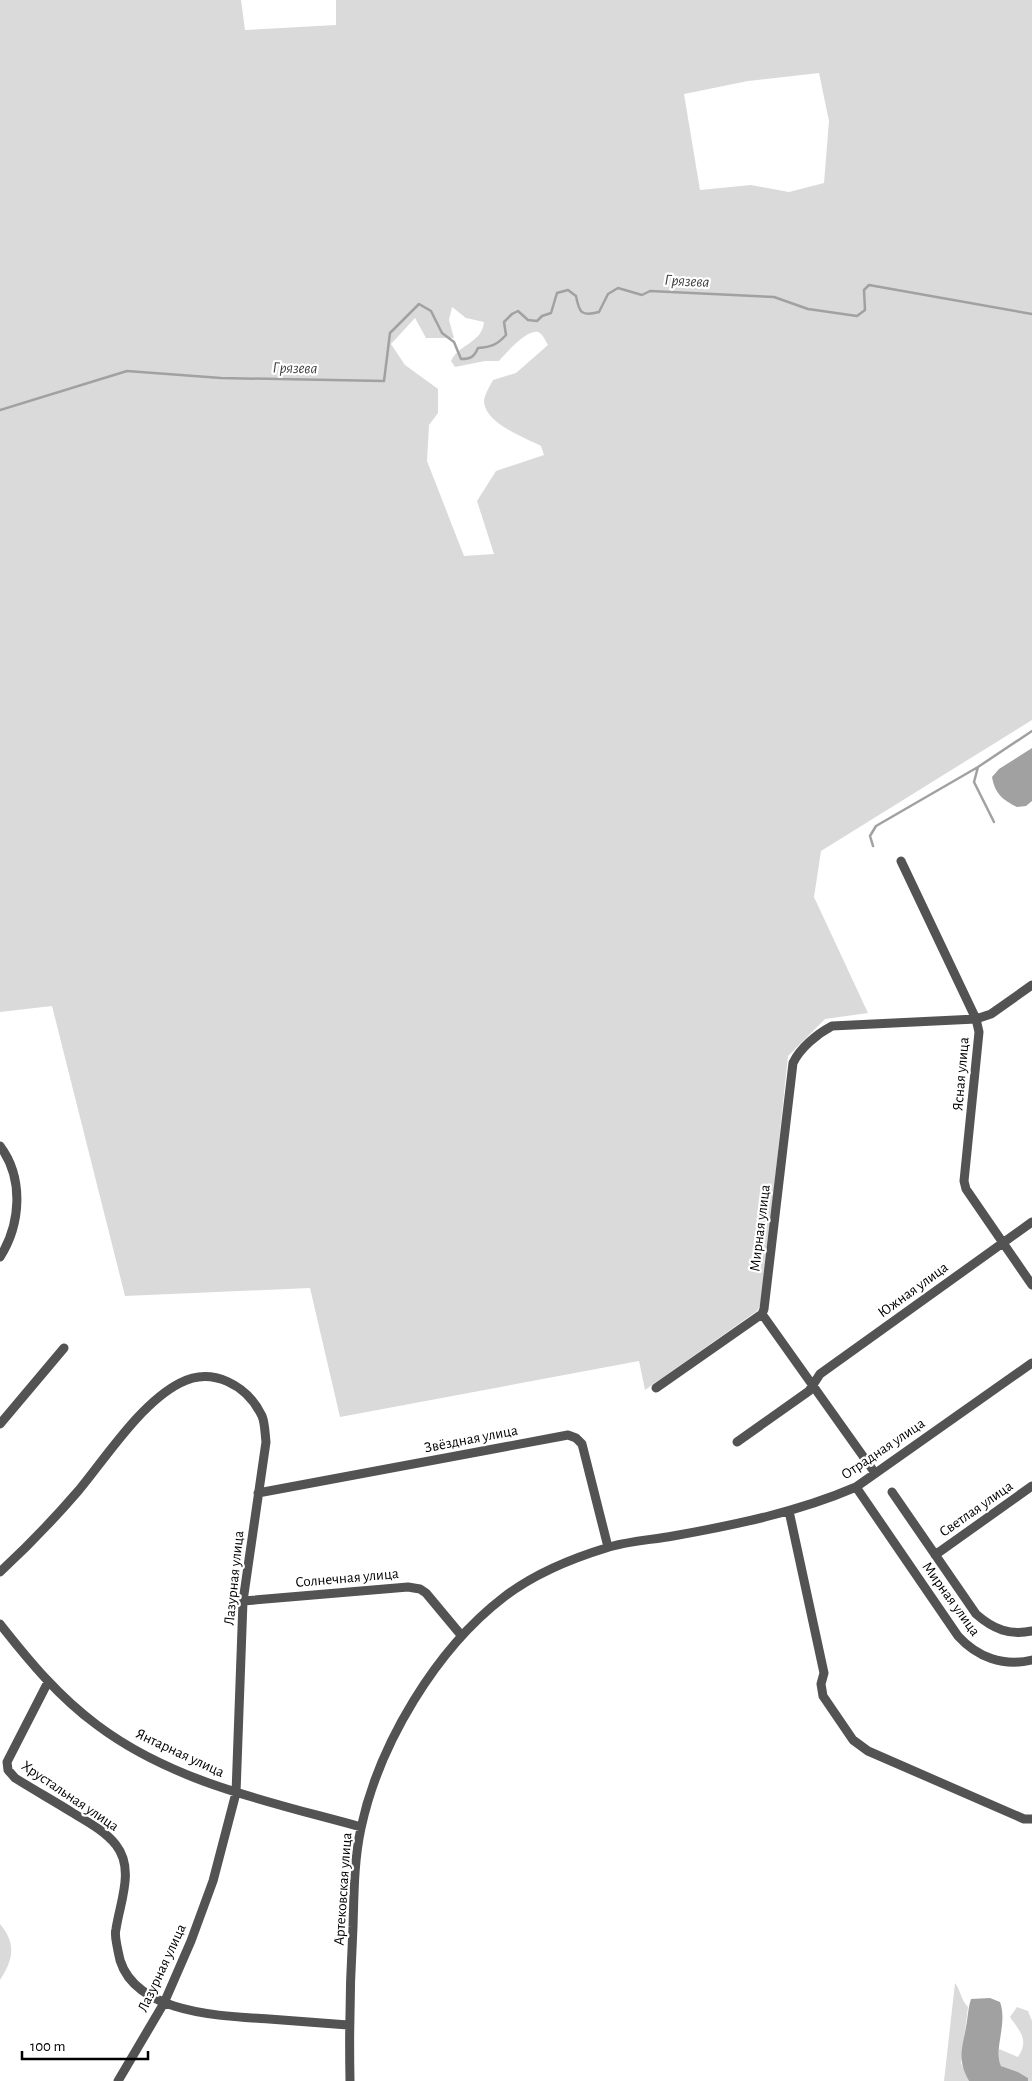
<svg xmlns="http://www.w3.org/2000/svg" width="1032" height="2081" font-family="'Alegreya Sans',sans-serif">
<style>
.green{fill:#dadada;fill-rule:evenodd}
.water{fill:#a1a1a1}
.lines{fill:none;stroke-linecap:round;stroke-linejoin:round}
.stream{stroke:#a1a1a1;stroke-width:2.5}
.minor{stroke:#535353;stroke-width:9}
.labels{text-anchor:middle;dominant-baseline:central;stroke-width:4.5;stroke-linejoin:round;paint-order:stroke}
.street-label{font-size:15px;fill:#000;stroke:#fff}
.water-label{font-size:16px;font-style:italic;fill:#424242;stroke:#fff}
</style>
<rect width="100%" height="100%" fill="#fff"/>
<!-- green -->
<path class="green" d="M0,0H241L245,30L336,25V0H1032V720L821,851L814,897L868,1013L825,1019L788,1056L762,1302L757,1311L645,1390L639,1361L340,1417L310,1288L125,1296L52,1006L0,1012ZM819,73L829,121L824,183L789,192L751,185L700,190L684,94L748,81ZM452,307L466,318L484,322C482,343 460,343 451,361L455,367L485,361H499C506,353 527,329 538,332C543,334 545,340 548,345L516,373L493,380C490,386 484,395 484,402C486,424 524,437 541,446L544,455L496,471L477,501L494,554L464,556L427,461L429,425L438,413V389L405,365L391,344L415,318L426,338H454L449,320Z
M0,1924C17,1944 13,1960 0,1980Z
M955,1983C961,1991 961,2000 968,2007L961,2063L969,2081H944Z
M1017,2007L1028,2011L1032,2021V2081H1028V2078L1018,2072L1001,2066L998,2061L999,2049L1018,2057C1029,2040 1021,2033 1010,2017Z"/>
<!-- water -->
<path class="water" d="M1032,748V801L1026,806L1017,807C1003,800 995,794 992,777L999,769Z
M990,1998L1000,2002C1008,2024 993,2050 1001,2066L1018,2072L1028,2078V2081H969C957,2059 962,2050 966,2027C968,2017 968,2008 971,1999Z"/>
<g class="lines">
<!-- stream -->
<path class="stream" d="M0,410L127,371L221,378L384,381L390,333L419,304L431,311L442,333L454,342L461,359C471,359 474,357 478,348C491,347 497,345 506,335L504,322L512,314L518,311L528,320L537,321L542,316L551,313L557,293L568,290L576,296C579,312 581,317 599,312L608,294L618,288L642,295L650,291L774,297L808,309L857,316L865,310L864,290L869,285L1032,314
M978,767L974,782L994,822
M873,846L870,836L876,826L978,767L1032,731"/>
<!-- minor -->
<path class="minor" d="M901,861L976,1019L979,1032L964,1181L966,1189L1032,1285
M0,1146C24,1178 21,1224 0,1257
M656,1388L762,1314
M0,1424L64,1348
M737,1442L809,1391L820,1374L1032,1222
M875,1473L762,1314L764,1309L793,1063C800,1048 817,1034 832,1026L976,1019L991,1014L1032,985
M856,1487L958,1636C977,1657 1003,1667 1032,1660
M892,1492L976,1614C993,1629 1010,1636 1032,1631
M258,1493L568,1435L576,1438L582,1444L608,1547
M789,1511L824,1673L821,1684L823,1696L853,1740L868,1751L1024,1819H1032
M935,1555L1032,1486
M0,1572C28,1546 54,1519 79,1490C107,1456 141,1403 180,1383C212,1366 247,1385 262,1416C265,1423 265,1434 266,1442L243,1601L236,1793L213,1881L191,1941L164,2003L118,2081
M243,1601L408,1587L420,1589L426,1593L461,1635
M0,1624C29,1661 59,1697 97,1725C174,1783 271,1802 361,1827
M48,1682L7,1762L8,1770L15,1778C34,1790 54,1801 73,1813C88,1822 105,1831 116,1845C135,1869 120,1902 116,1929C114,1936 117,1944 118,1951C127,2014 221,2016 269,2019C295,2021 322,2023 348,2025
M350,2081C349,2029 350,1979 353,1927C354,1894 354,1860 361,1828C379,1744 436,1649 504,1597C534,1574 570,1559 606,1548C627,1541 651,1540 673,1536C735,1525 798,1512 856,1487L1032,1363"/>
</g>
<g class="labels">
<!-- street labels -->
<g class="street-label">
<text transform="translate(961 1074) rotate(-85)">Ясная улица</text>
<text transform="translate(760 1228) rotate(-83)">Мирная улица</text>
<text transform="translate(913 1290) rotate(-36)">Южная улица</text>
<text transform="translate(471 1439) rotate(-11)">Звёздная улица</text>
<text transform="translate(883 1449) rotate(-34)">Отрадная улица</text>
<text transform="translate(976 1509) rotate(-35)">Светлая улица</text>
<text transform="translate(234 1578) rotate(-84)">Лазурная улица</text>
<text transform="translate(347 1578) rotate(-5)">Солнечная улица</text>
<text transform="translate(951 1599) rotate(54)">Мирная улица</text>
<text transform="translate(180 1753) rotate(25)">Янтарная улица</text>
<text transform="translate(70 1796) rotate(34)">Хрустальная улица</text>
<text transform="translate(343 1889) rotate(-86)">Артековская улица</text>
<text transform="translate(162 1968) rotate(-65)">Лазурная улица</text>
</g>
<!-- water labels -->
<g class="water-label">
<text transform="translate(687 281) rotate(3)">Грязева</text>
<text transform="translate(295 368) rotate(1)">Грязева</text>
</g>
</g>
<!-- scale -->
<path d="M22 2051v8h126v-8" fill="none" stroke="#000000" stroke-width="2.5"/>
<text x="30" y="2051" font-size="15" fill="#000000" stroke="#ffffff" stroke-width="4" paint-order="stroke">100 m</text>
</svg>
